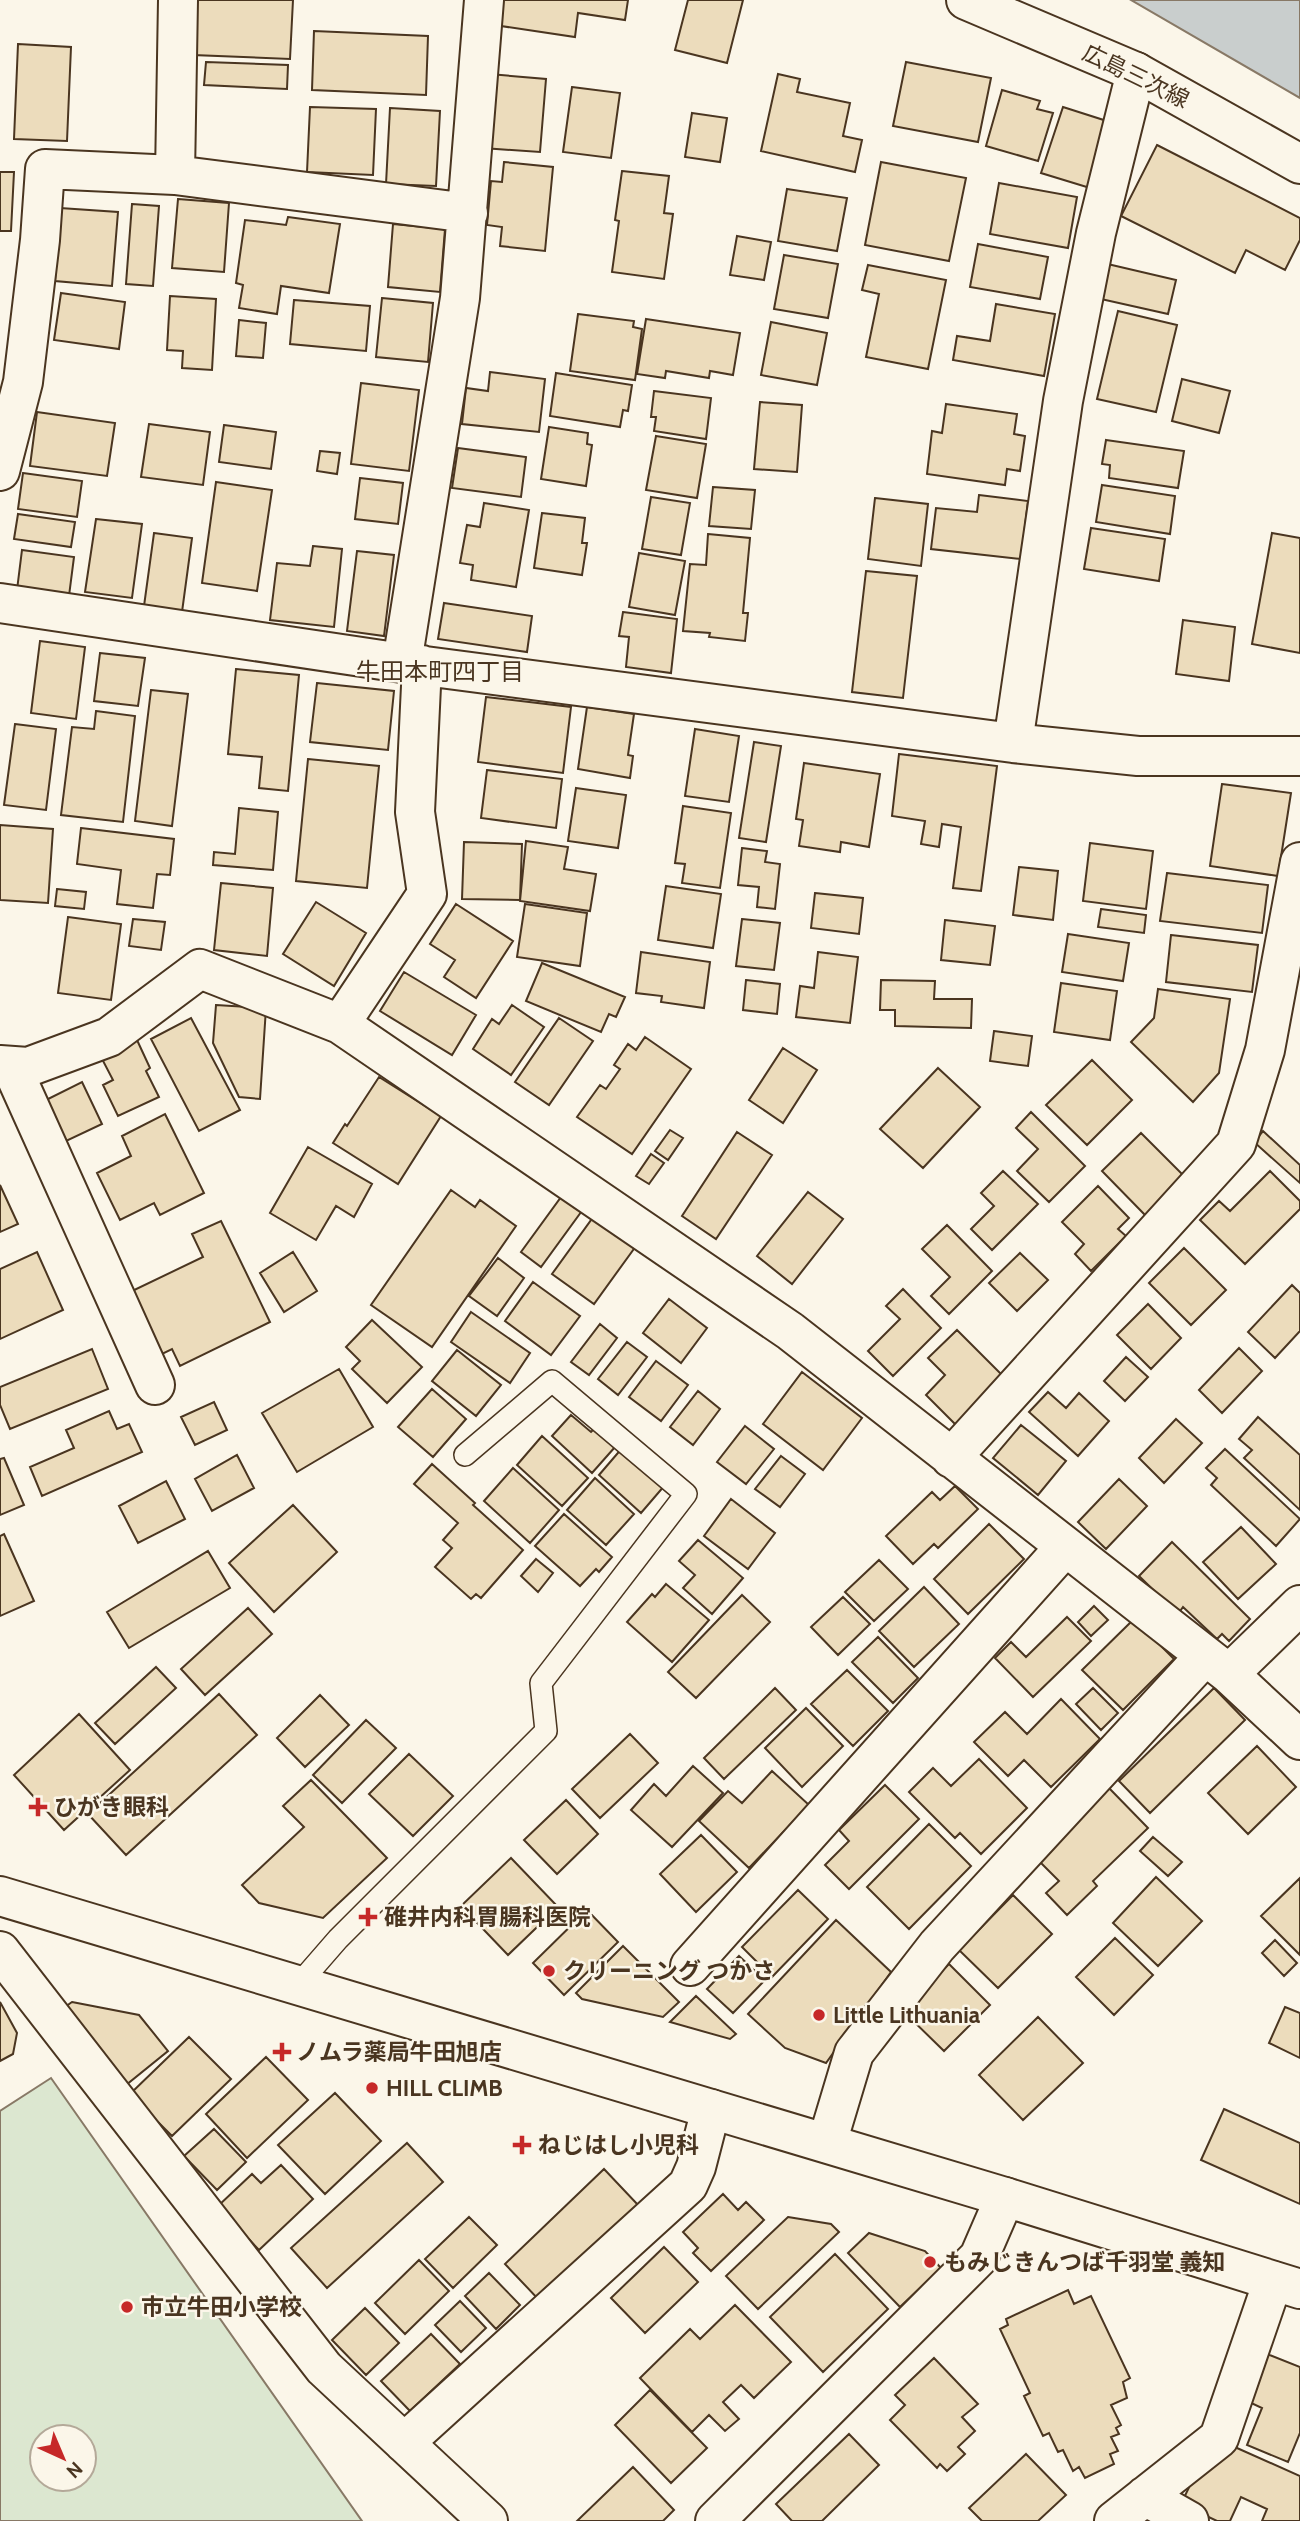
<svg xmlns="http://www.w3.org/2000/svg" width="1300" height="2521" font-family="Cabin,'Noto Sans JP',sans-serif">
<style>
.green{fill:#dce7d0;stroke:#887966;stroke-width:2;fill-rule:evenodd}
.water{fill:#c9cecd;stroke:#887966;stroke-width:2}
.building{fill:#ecdcbc;stroke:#4a3520;stroke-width:2}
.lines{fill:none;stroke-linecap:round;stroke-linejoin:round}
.lane-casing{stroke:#4a3520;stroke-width:24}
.street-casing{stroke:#4a3520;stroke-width:42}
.secondary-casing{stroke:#4a3520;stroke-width:42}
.primary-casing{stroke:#4a3520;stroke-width:42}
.lane{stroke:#fbf6e9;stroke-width:21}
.street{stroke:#fbf6e9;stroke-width:38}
.secondary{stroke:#fbf6e9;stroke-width:38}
.primary{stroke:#fbf6e9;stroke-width:38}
.poi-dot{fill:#c62828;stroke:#fbf6e9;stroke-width:2.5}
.labels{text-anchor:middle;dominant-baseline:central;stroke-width:5;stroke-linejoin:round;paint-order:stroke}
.street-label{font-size:23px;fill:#4a3520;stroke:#fbf6e9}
.poi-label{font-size:23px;font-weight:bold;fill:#4a3520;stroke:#fbf6e9;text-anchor:start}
.neighbourhood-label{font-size:24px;fill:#4a3520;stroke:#fbf6e9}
</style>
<rect width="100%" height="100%" fill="#fbf6e9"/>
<!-- green -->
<path class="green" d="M51,2078L362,2521H0V2111ZM42,2437H84V2479H42Z"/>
<!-- water -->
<path class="water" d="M1132,0H1300V98L1131,0Z"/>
<!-- building -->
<path class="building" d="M195,0H293L290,59L193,55Z
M498,0H628L625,20L578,13L575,37L494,25Z
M688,0H743L727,63L675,50Z
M314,31L428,36L426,95L312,90Z
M18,44L71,47L67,141L14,139Z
M206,62L288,65L287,89L204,85Z
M906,62L991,78L978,142L893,126Z
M489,74L546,79L540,152L483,148Z
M778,74L800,79L797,92L850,103L843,136L862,140L855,172L761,151Z
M572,87L620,93L611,158L563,152Z
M1002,90L1040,101L1037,109L1053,113L1038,161L986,146Z
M310,107L376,109L373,175L307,172Z
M1063,107L1113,123L1090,188L1041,173Z
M390,108L440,111L436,186L386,184Z
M692,113L727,118L720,162L685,157Z
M1157,145L1300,218V240L1285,270L1246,250L1235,273L1121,216Z
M504,162L553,167L545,251L500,246L502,227L487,225L491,181L502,182Z
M881,162L966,178L949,261L865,245Z
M622,171L669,176L664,213L673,214L664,279L612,272L619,221L615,220Z
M0,172H14L11,231H0Z
M999,183L1077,197L1068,248L990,234Z
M787,189L847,198L837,251L778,241Z
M178,199L229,203L224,272L172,268Z
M132,204L159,206L153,286L126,284Z
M60,208L118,212L112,286L55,281Z
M288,217L340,224L329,293L281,286L277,314L239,308L243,285L236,283L245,220L286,225Z
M393,224L445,229L440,292L388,287Z
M737,236L771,242L764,280L730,275Z
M978,244L1048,257L1040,299L970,287Z
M784,255L838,264L828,318L774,309Z
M1099,262L1176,280L1168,314L1092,297Z
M868,265L946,280L928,369L866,357L879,294L862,290Z
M61,293L125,302L119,349L54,340Z
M170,296L216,299L212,370L182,368L183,351L167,350Z
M382,298L433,303L428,362L376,357Z
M294,300L370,306L366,351L290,344Z
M996,304L1055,314L1044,376L953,360L957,336L990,341Z
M1118,311L1177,325L1156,412L1097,399Z
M578,314L634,321L633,327L642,329L635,380L570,371Z
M646,319L740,333L733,375L710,371L709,378L666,371L665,378L637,374Z
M239,320L266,323L263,358L236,356Z
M771,322L827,333L817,385L761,375Z
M490,372L545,379L539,432L462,424L466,388L488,391Z
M556,373L632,385L628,411L623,410L620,427L550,416Z
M1182,379L1230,391L1219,433L1172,421Z
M361,383L419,390L409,471L351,464Z
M654,391L711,398L706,439L654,431L656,417H651Z
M760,402L802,405L797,472L754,469Z
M946,404L1017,414L1014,434L1025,436L1020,471L1007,469L1005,485L927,474L932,431L942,433Z
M37,412L115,423L107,476L30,466Z
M149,424L210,432L203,485L141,477Z
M224,425L276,432L271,469L219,462Z
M549,427L588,433L587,444L592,445L586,486L541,479Z
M656,436L706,444L697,498L646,490Z
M1106,440L1184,451L1178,488L1109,478L1110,465L1102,464Z
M458,448L526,457L521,497L452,488Z
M320,451L340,453L337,474L317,471Z
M23,473L82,481L77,517L18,509Z
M360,478L403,483L398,524L355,519Z
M216,482L272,490L257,591L202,583Z
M1102,485L1175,496L1170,534L1096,522Z
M713,487L755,490L751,529L709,526Z
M979,495L1028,501L1021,559L931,549L936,508L977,512Z
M651,497L690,503L681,555L642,549Z
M875,498L928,504L921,566L868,559Z
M484,503L529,510L516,587L471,580L473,565L460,563L467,525L480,527Z
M542,513L585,518L582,543H587L582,575L534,568Z
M18,514L75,522L71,547L14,539Z
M96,519L142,524L132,598L85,592Z
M1091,528L1165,539L1159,581L1084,569Z
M154,533L192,538L182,612L144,606Z
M1272,533L1300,538V653L1252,644Z
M708,534L750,538L743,613H748L745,641L709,637L710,633L683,631L690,564L706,565Z
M313,546L342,549L334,627L270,620L277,563L310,566Z
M22,550L74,557L69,596L17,590Z
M357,551L394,555L384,636L347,631Z
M639,553L685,561L675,615L629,607Z
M866,571L917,576L903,698L852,692Z
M444,603L532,616L527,652L438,639Z
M623,612L677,619L671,673L626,667L629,637L619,636Z
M1183,620L1235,627L1229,681L1176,674Z
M40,641L85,647L76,719L31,713Z
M100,653L145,658L138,706L94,701Z
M236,669L299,675L288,791L259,788L262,757L228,754Z
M317,683L394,691L388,750L310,742Z
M151,690L188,694L172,826L135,821Z
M486,697L571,707L563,773L478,762Z
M587,707L634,714L628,755L633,756L630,778L578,769Z
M96,711L135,716L123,822L61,815L72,727L94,729Z
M15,724L56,729L46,810L4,805Z
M695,729L739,736L729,802L685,796Z
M754,742L781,746L766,842L739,838Z
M899,754L997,766L981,891L953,888L961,827L942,824L939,847L921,844L925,821L892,816Z
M308,759L379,766L367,888L296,881Z
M804,763L880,774L869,847L841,842L840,852L799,846L803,820L796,819Z
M487,770L562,779L556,828L481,818Z
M1222,784L1291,793L1278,876L1210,866Z
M576,788L626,795L618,848L568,841Z
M683,806L731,813L720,888L682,883L685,864L675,863Z
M239,808L278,812L273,870L213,865L214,852L235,854Z
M0,825L53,829L48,903L0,900Z
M81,828L174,839L170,875L157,874L153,908L117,904L121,870L77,864Z
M526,841L568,847L564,869L596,874L590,911L520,901Z
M464,842L522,844L520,900L462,899Z
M1090,843L1153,851L1146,909L1083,901Z
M742,848L767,851L765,862L780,864L775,909L757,907L759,887L738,885Z
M1019,867L1058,871L1053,920L1013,915Z
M1167,873L1268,885L1262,933L1160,921Z
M221,883L273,888L267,956L214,950Z
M666,886L721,894L713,948L658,940Z
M57,889L86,892L84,909L55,906Z
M815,893L863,898L859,934L811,928Z
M316,902L366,933L334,986L283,954Z
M456,904L513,941L476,998L444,977L455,960L430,944Z
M525,904L587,913L580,966L517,957Z
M1101,909L1146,915L1144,933L1098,927Z
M68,917L121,924L111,1000L58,993Z
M133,919L165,922L161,950L129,946Z
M742,919L780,923L774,970L736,966Z
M945,920L995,926L990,965L941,960Z
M1068,934L1129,943L1123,981L1062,972Z
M1171,935L1258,945L1252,992L1166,982Z
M641,952L710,962L704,1008L661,1002L662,996L636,993Z
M818,952L858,957L850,1023L796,1017L800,986L814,988Z
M542,963L625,997L616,1017L609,1014L601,1032L526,1001Z
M404,972L476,1015L452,1055L380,1011Z
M746,980L780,984L777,1014L743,1010Z
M881,980L935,981L934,999H972L971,1028L895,1026V1010H880Z
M1061,983L1117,991L1110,1040L1054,1032Z
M1158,989L1230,999L1219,1073L1193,1102L1131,1042L1154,1018Z
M216,1005L266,1008L260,1099L239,1097L213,1043Z
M512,1005L544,1027L511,1075L473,1049L492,1019L499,1024Z
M191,1018L240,1110L199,1131L151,1039Z
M559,1018L593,1041L549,1105L515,1082Z
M994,1031L1032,1036L1028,1066L990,1061Z
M645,1037L691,1069L632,1154L577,1117L600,1085L606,1089L620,1069L614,1065L628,1044L636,1050Z
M137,1040L150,1068L146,1071L159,1097L118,1116L103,1085L113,1080L101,1057Z
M783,1048L817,1070L783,1123L749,1100Z
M1092,1060L1132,1100L1087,1145L1046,1105Z
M938,1068L980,1107L923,1168L880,1129Z
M379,1077L441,1116L398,1184L333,1143L345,1124L347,1126Z
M82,1082L102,1124L64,1142L44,1101Z
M1031,1112L1085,1166L1049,1202L1017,1171L1038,1149L1016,1128Z
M165,1114L204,1193L160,1215L154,1203L120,1220L97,1173L131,1156L122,1136Z
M670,1130L683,1138L668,1160L655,1151Z
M1263,1131L1300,1165V1183L1254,1142Z
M737,1132L772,1155L716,1239L682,1216Z
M1141,1133L1185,1177L1146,1216L1102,1171Z
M308,1147L372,1184L354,1217L336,1206L316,1240L270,1213Z
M651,1154L664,1163L649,1184L636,1176Z
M1003,1171L1038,1204L992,1250L971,1229L994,1206L981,1193Z
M1270,1171L1300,1201V1209L1245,1264L1200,1220L1219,1201L1230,1211Z
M0,1185L18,1224L0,1232Z
M1098,1186L1129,1218L1118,1229L1126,1236L1091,1271L1075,1254L1084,1244L1062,1222Z
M451,1190L475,1207L480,1200L516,1226L432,1347L371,1305Z
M808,1192L843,1219L792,1284L757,1256Z
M564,1193L584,1208L541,1267L521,1252Z
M594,1216L636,1246L594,1304L552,1274Z
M221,1221L270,1322L180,1366L172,1349L160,1355L130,1292L203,1257L192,1234Z
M947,1225L992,1271L949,1314L931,1296L950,1277L922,1249Z
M1184,1248L1226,1290L1191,1325L1149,1283Z
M37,1252L63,1310L0,1339V1269Z
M293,1252L317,1291L284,1312L260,1273Z
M1020,1253L1048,1280L1017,1311L989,1283Z
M498,1258L524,1278L497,1316L469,1296Z
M533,1282L580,1316L551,1355L505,1321Z
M1292,1285L1300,1293V1331L1275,1358L1248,1332Z
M903,1289L941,1328L893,1376L868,1351L900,1319L886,1306Z
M669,1299L707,1328L681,1363L643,1333Z
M1148,1304L1181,1338L1151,1369L1117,1335Z
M471,1312L530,1353L510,1383L451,1342Z
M372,1320L422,1367L387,1403L352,1369L360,1361L346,1347Z
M600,1324L617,1338L589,1375L571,1362Z
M957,1330L1005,1378L957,1426L926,1395L945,1375L928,1358Z
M627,1342L647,1357L618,1395L598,1379Z
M1239,1348L1262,1371L1222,1413L1199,1390Z
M92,1349L108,1389L10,1429L0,1405V1387Z
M457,1350L501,1385L476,1416L432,1381Z
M1126,1357L1148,1377L1125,1401L1104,1381Z
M656,1361L688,1385L661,1421L629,1397Z
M339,1369L373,1427L297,1472L262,1413Z
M802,1372L862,1418L823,1470L763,1424Z
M432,1389L466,1419L433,1457L398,1427Z
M698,1391L720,1409L693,1445L670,1427Z
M1048,1392L1066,1408L1079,1393L1109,1421L1078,1456L1029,1412Z
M214,1402L227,1430L195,1445L181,1417Z
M109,1411L117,1429L129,1424L142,1452L42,1496L30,1467L74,1448L66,1430Z
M571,1415L591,1432L594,1429L615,1447L592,1473L552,1436Z
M1258,1417L1300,1455V1510L1244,1458L1252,1450L1239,1439Z
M1176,1419L1202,1443L1164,1483L1139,1458Z
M1021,1425L1066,1461L1038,1495L993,1458Z
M745,1426L774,1449L746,1484L717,1462Z
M542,1436L588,1478L562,1506L517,1465Z
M623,1447L665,1485L641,1513L599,1475Z
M1225,1449L1300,1519L1276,1546L1211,1485L1217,1478L1206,1468Z
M237,1455L254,1488L212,1511L195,1479Z
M781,1456L805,1474L780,1507L755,1489Z
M4,1458L24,1505L0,1515V1459Z
M432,1464L475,1503L473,1505L523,1550L481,1598L476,1594L471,1599L435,1567L452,1548L443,1540L458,1523L414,1484Z
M513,1468L559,1510L530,1543L484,1501Z
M595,1478L634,1514L606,1545L567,1510Z
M1119,1479L1147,1506L1106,1549L1078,1522Z
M166,1481L185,1519L138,1543L119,1506Z
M955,1486L978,1509L938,1548L934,1544L913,1564L886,1536L932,1492L940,1500Z
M731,1499L775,1533L748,1569L704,1536Z
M293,1505L337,1552L274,1612L229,1563Z
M564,1514L612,1557L599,1572L596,1569L580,1586L535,1546Z
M989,1524L1024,1559L968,1614L934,1579Z
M1241,1527L1276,1564L1238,1599L1203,1562Z
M4,1534L34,1601L0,1616V1536Z
M698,1540L743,1578L712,1614L683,1588L695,1575L679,1561Z
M1172,1542L1250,1619L1229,1641L1222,1634L1217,1639L1183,1607L1178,1614L1139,1576Z
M208,1551L230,1588L129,1648L107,1612Z
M536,1559L553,1573L538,1592L521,1576Z
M879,1560L908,1589L874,1621L845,1592Z
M666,1584L709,1620L672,1662L627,1622L652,1594L655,1597Z
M924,1587L959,1624L914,1667L879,1631Z
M742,1595L770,1622L696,1698L668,1672Z
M843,1597L870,1624L838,1655L811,1627Z
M1094,1606L1108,1620L1091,1636L1078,1622Z
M248,1608L272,1634L205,1695L181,1669Z
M1067,1617L1091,1641L1033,1697L995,1658L1011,1642L1026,1657Z
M1134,1619L1174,1659L1123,1710L1082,1670Z
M878,1637L918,1678L893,1703L852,1662Z
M156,1667L176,1688L115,1744L95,1723Z
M847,1670L888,1711L853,1746L811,1704Z
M775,1688L796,1710L724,1779L704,1758Z
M1093,1688L1118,1713L1101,1730L1076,1704Z
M1214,1688L1245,1720L1150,1813L1119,1781Z
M219,1694L257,1735L126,1855L88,1814Z
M320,1695L349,1725L305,1767L277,1738Z
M1061,1699L1100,1739L1051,1787L1024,1760L1008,1776L974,1742L1005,1712L1027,1734Z
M806,1708L843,1746L802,1787L765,1748Z
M79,1714L130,1770L64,1830L14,1775Z
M366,1720L396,1748L342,1803L313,1775Z
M630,1734L658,1763L600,1818L572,1789Z
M1257,1746L1296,1787L1248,1834L1208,1793Z
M409,1754L453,1796L413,1836L369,1794Z
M979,1759L1027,1808L981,1854L960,1833L955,1838L909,1792L933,1768L951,1786Z
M693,1766L723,1793L672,1847L631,1810L654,1784L666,1796Z
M772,1771L809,1805L749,1868L699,1821L728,1791L742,1803Z
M311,1780L387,1858L323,1918L259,1903L242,1885L304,1827L283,1806Z
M885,1785L919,1819L849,1889L825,1865L849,1841L839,1830Z
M1108,1787L1148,1828L1093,1881L1097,1886L1067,1915L1046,1893L1059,1881L1036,1858Z
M566,1800L598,1834L557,1874L524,1840Z
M929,1824L971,1866L909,1929L867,1887Z
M701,1835L737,1872L696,1912L660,1874Z
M1153,1837L1182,1862L1168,1876L1140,1851Z
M511,1858L558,1907L508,1955L461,1906Z
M1156,1877L1202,1921L1158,1966L1113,1923Z
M1300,1878V1955L1261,1916Z
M798,1890L828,1919L772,1977L742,1947Z
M1013,1895L1052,1934L998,1988L959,1950Z
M587,1910L618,1942L564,1995L533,1963Z
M836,1920L891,1972L826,2063L785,2048L748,2014Z
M1115,1938L1153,1975L1114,2015L1076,1977Z
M1275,1940L1297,1963L1284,1976L1262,1953Z
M623,1946L679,2002L663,2017L582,1999L576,1993Z
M739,1956L765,1980L733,2013L707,1989Z
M949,1964L990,2005L944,2051L903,2011Z
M696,1996L736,2034L730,2039L670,2022Z
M0,2002L17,2033L13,2054L0,2061Z
M72,2002L139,2015L168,2051L126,2085L65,2007Z
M1285,2007L1300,2013V2058L1269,2043Z
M1038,2017L1083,2063L1023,2120L979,2075Z
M189,2037L231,2079L172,2136L130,2094Z
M266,2057L308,2100L247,2158L206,2114Z
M335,2093L381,2141L325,2194L278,2145Z
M1224,2109L1300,2143V2204L1201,2160Z
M214,2129L246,2162L217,2190L184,2156Z
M407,2143L443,2182L327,2288L291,2248Z
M281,2165L313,2199L259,2250L218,2206L252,2174L261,2183Z
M604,2169L639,2206L540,2301L505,2264Z
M723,2194L738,2210L746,2202L764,2220L711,2271L693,2253L698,2248L683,2232Z
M469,2217L497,2245L453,2288L425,2259Z
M788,2217L831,2224L839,2232L758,2309L726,2276Z
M869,2233L925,2251L941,2268L900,2307L848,2253Z
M664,2247L698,2282L645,2333L611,2298Z
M835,2254L888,2309L823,2372L770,2317Z
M419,2260L449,2291L405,2334L375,2303Z
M489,2273L520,2305L496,2329L465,2296Z
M1068,2290L1074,2304L1091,2296L1130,2378L1123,2382L1127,2398L1111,2405L1121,2425L1116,2428L1119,2434L1111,2437L1118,2451L1110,2454L1114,2464L1085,2478L1079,2467L1073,2471L1063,2450L1058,2452L1049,2433L1043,2436L1024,2396L1030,2393L1000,2329L1008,2325L1006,2319Z
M460,2301L486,2328L461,2352L435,2325Z
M735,2305L791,2362L754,2398L741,2385L723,2402L739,2419L725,2431L709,2415L692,2432L640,2378L690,2329L700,2339Z
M365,2308L399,2343L366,2375L332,2340Z
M431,2334L460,2364L410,2411L381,2381Z
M1267,2354L1300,2367V2433L1288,2462L1247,2445L1262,2408L1249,2402Z
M934,2358L978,2404L962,2417L975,2431L958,2447L965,2454L947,2471L940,2464L937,2468L890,2420L905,2405L895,2395Z
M650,2390L707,2448L671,2483L615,2425Z
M849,2434L879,2465L822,2521H792L776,2504Z
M1228,2444L1300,2476V2521H1262L1267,2509L1241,2497L1230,2521H1217L1181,2504L1204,2456Z
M1026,2454L1066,2495L1038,2521H982L969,2508Z
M633,2467L674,2510L663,2521H577Z"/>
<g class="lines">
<defs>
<path id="lane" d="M298,1985L338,1939L546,1731L541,1683L686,1494L552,1381L465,1455"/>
<path id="street" d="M175,175L178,0
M0,471L23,382L40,240L45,169L175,175L468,213
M0,603L402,663L1013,743L1138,756H1300
M402,663L460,298L484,0
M1013,743L1063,401L1096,233L1136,72
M340,1024L427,894L415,812L422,665
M0,1065L28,1067L109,1037L200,969L340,1024L790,1331L1229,1674L1300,1740
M12,1068L155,1385
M951,1458L1236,1144L1265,1050L1300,862
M1229,1674L1300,1605
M0,1951L324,2368L488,2521
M690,1966L1065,1547
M827,2143L854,2053L937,1946L1204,1657
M404,2443L688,2185L696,2167L711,2109
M1145,2496L1189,2521
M715,2521L979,2257L1005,2197
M1114,2521L1219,2438L1273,2281"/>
<path id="secondary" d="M0,1896L1005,2197L1300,2289"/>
<path id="primary" d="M966,0L1136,72L1300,164"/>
</defs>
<!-- lane casing -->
<use href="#lane" class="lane-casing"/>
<!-- street casing -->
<use href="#street" class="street-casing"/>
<!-- secondary casing -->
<use href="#secondary" class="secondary-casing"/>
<!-- primary casing -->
<use href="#primary" class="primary-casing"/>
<!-- lane -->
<use href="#lane" class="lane"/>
<!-- street -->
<use href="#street" class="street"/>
<!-- secondary -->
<use href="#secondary" class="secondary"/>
<!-- primary -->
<use href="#primary" class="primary"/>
</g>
<!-- markers -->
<g class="poi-dot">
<path d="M34.5 1796.5h7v7h7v7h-7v7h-7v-7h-7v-7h7z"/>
<path d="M364.5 1906.5h7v7h7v7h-7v7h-7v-7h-7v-7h7z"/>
<circle cx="549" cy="1971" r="7"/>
<circle cx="819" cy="2015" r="7"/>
<path d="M278.5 2041.5h7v7h7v7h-7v7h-7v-7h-7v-7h7z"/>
<circle cx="372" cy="2088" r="7"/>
<path d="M518.5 2134.5h7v7h7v7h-7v7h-7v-7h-7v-7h7z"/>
<circle cx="930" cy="2262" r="7"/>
<circle cx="127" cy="2307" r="7"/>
</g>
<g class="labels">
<!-- street labels -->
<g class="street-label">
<text transform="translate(1136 76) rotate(26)">広島三次線</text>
</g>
<!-- poi labels -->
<g class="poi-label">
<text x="54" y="1807">ひがき眼科</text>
<text x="384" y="1917">碓井内科胃腸科医院</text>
<text x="563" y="1971">クリーニング つかさ</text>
<text x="833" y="2015">Little Lithuania</text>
<text x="296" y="2052">ノムラ薬局牛田旭店</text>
<text x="386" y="2088">HILL CLIMB</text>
<text x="538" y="2145">ねじはし小児科</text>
<text x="944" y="2262">もみじきんつば千羽堂 義知</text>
<text x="141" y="2307">市立牛田小学校</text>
</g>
<!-- neighbourhood labels -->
<g class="neighbourhood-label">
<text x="440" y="671">牛田本町四丁目</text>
</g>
</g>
<!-- north arrow -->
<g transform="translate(63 2458) rotate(136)"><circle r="33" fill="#fbf6e9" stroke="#b4a999" stroke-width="2"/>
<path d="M0-5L12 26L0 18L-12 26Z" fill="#c62828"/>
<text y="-10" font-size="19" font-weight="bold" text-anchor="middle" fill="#4a3520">N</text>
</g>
</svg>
